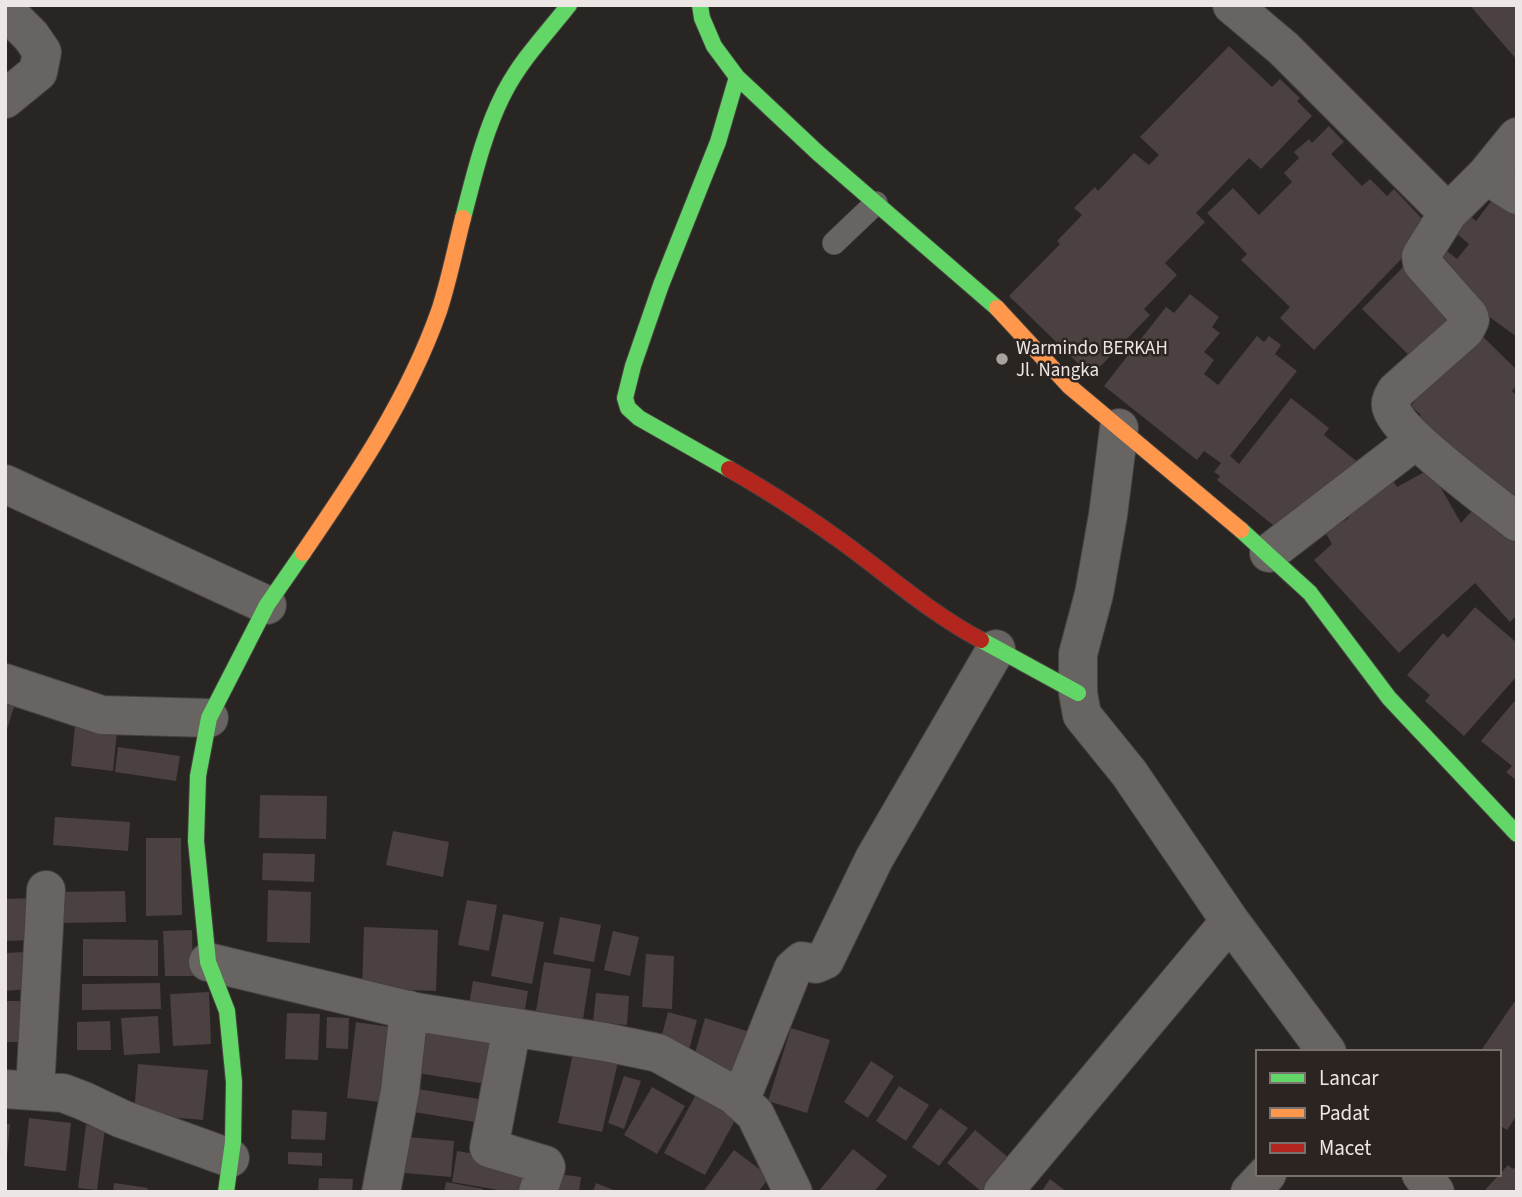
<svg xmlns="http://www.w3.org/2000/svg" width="1522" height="1197" font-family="'Source Sans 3',sans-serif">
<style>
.building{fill:#4a4140}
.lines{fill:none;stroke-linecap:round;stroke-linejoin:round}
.lane-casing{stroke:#464240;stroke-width:24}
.street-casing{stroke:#464240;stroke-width:40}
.fast-casing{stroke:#464240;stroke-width:18}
.slow-casing{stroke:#464240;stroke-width:18}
.jam-casing{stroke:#464240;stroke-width:18}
.lane{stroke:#676462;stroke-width:23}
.street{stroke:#676462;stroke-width:38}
.fast{stroke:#63d668;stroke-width:16}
.slow{stroke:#ff974d;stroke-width:16}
.jam{stroke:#b3261e;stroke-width:16}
.poi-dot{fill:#a8a3a0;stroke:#2b2421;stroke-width:2.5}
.labels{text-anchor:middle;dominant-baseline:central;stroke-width:5;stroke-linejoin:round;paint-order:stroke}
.poi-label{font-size:19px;fill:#ece7e4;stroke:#2b2421;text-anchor:start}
</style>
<rect width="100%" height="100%" fill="#292523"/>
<!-- building -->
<path class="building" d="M1470,5H1517V60L1478,15Z
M1229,46L1272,87L1280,79L1300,98L1297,101L1312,116L1261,169L1249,158L1196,213L1205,222L1165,263L1177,275L1144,309L1150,315L1091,376L1009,296L1060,244L1057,241L1082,215L1074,208L1095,187L1098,191L1134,153L1149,165L1159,155L1140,137Z
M1329,126L1344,142L1331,154L1362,186L1370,179L1387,196L1394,189L1425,222L1405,255L1314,350L1280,318L1290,307L1241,260L1247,254L1207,213L1233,188L1259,215L1292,182L1284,173L1299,158L1294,152L1309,139L1312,143Z
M1496,195L1517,210V337L1469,302L1430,264L1443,248L1457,259L1469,244L1456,233L1470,216L1476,221Z
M1405,265L1459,318L1416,362L1362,309Z
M1190,294L1219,317L1212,327L1220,333L1204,352L1214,360L1204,374L1218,385L1257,336L1264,342L1269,336L1281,345L1275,354L1297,371L1230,456L1239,464L1291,398L1329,428L1324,435L1365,468L1283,533L1217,480L1220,476L1214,472L1221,463L1204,451L1197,460L1104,386L1166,307L1174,313Z
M1474,328L1517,370V385L1512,391L1517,396V512L1414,423L1421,415L1411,406Z
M1430,469L1461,523L1479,503L1517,537V615L1510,622L1475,583L1399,653L1314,560L1332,544L1325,532L1349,518L1342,507L1392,478L1397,487Z
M1475,607L1517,643V676L1464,736L1425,701L1430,695L1407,675L1443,633L1448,638Z
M5,698L16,701L6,732H5Z
M1517,698V781L1506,772L1512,766L1481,741Z
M75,726L117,732L113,771L71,766Z
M118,747L180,756L176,781L115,772Z
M260,795L327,796L326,839L259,838Z
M55,817L130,822L128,851L53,845Z
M393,831L449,842L443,877L386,865Z
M146,838H181L182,915L146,916Z
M263,853L315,854L314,882L262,880Z
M268,890L311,892L310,943L267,942Z
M125,891L126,922L59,923L58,892Z
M33,898V940L5,941V899Z
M467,900L497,905L489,951L458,945Z
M503,914L544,922L532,984L491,976Z
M560,917L601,925L594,962L553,954Z
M364,927L438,930L436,991L362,988Z
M192,930L193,976H165L163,931Z
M613,931L639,937L630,976L604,970Z
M83,939L158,940V976H83Z
M26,952L28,989L5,991V953Z
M646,954L674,956L672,1009L642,1007Z
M544,962L591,969L583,1019L536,1011Z
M473,981L528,991L524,1015L469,1005Z
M160,983L161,1009L82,1010V984Z
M209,992L211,1044L173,1046L170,994Z
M596,993L629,996L627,1025L593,1022Z
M1517,998V1115L1507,1130L1499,1125V1052H1480Z
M5,1001H35V1042H5Z
M668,1012L697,1020L687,1058L658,1050Z
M287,1013L320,1014L318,1060L285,1059Z
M158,1016L160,1053L124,1055L121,1018Z
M327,1017L349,1018L348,1049L326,1048Z
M705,1018L750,1032L735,1078L692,1064Z
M110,1021L111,1050H77V1022Z
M356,1022L404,1029L395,1104L347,1098Z
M411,1025L500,1039L493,1085L404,1071Z
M791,1028L830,1040L807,1113L768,1101Z
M573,1053L618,1062L602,1132L558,1123Z
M871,1061L894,1076L868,1118L844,1102Z
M138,1064L208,1070L203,1120L134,1114Z
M624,1076L641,1081L624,1129L608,1123Z
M899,1086L929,1105L906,1141L876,1121Z
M652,1087L685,1106L657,1154L624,1135Z
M412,1088L479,1099L475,1122L408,1111Z
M698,1091L739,1113L705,1175L664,1153Z
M940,1108L968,1128L939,1166L912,1147Z
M292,1110L327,1112L325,1140L291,1139Z
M29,1118L71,1123L66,1171L24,1166Z
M5,1124H10L7,1156H5Z
M86,1125L105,1128L97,1190L78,1188Z
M975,1130L1015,1163L991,1192H982L947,1163Z
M396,1136L454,1141L451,1177L393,1172Z
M853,1149L887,1176L874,1192H818Z
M734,1150L770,1177L758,1192H703Z
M457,1151L527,1163L522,1192H510L452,1182Z
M288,1152L322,1153V1166L288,1164Z
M1508,1165L1513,1169L1517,1166V1192H1483Z
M551,1173L581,1177L579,1192H549Z
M319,1178L353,1179L352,1192H318Z
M1050,1179L1067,1192H1041Z
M446,1182L483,1189V1192H444Z
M114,1183L148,1188L147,1192H113Z
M596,1183L619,1192H593Z"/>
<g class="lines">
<defs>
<path id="lane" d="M834,243L876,203"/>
<path id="street" d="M1232,5L1283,48L1448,213
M5,10L31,36L42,52L38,72L5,99
M1517,137L1486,175L1448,213L1421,256L1422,263L1469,316L1470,320L1465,330L1396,391C1393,396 1390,401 1391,406C1395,432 1493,503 1517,522
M1486,175L1517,195
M1119,428L1108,515L1094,594L1078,654V693L1082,715L1129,773L1230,921L1327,1052
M5,484L267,605
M1269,553L1416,440
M5,683L102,715L209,718
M208,962L416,1012L605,1042L658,1053L734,1095L755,1114L793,1192
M512,1027L489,1148L545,1165L546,1167L538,1192
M5,1089L63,1093L84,1101L122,1119L230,1158
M35,1090L46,890
M740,1101L793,969L802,961L816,964L825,960L874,859L996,649
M1421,1174L1435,1192
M381,1192L400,1091L409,1010
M1003,1192L1230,921
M1250,1192L1267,1174"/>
<path id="fast" d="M700,5L702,18L714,46L737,77L818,153L997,308
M463,218C474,176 484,132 504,93C520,61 547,33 569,5
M729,469L639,418L628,408L625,398L633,366L661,285L718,142L737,77
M1241,530L1310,593L1389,698L1517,834
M981,640L1078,693
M226,1192L233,1142L234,1082L227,1011L208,962L196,841L198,776L209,718L267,605L303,553"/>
<path id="slow" d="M997,308L1069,386L1241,530
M303,553C355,477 408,399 439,311C449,281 455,249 463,218"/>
<path id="jam" d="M729,469C768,491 805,515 841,541C888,575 930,613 981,640"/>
</defs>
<!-- lane casing -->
<use href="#lane" class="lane-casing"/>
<!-- street casing -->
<use href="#street" class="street-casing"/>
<!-- fast casing -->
<use href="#fast" class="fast-casing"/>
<!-- slow casing -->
<use href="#slow" class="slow-casing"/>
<!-- jam casing -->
<use href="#jam" class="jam-casing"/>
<!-- lane -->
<use href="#lane" class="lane"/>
<!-- street -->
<use href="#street" class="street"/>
<!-- fast -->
<use href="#fast" class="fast"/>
<!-- slow -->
<use href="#slow" class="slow"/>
<!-- jam -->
<use href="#jam" class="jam"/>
</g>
<!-- markers -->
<circle class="poi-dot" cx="1002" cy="359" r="7"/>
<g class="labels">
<!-- poi labels -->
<g class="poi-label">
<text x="1016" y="348">Warmindo BERKAH<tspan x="1016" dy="22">Jl. Nangka</tspan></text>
</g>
</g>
<!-- border -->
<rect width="1522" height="1197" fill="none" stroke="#ece7e4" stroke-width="14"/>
<!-- legend -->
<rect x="1256" y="1050" width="245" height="126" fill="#2b2421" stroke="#78726f" stroke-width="2"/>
<rect x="1270" y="1073" width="35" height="10" fill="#63d668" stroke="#78726f" stroke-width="2"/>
<text x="1319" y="1085" font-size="21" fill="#ece7e4">Lancar</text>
<rect x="1270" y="1108" width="35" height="10" fill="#ff974d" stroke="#78726f" stroke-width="2"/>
<text x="1319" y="1120" font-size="21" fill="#ece7e4">Padat</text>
<rect x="1270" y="1143" width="35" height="10" fill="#b3261e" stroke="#78726f" stroke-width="2"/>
<text x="1319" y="1155" font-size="21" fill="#ece7e4">Macet</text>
</svg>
